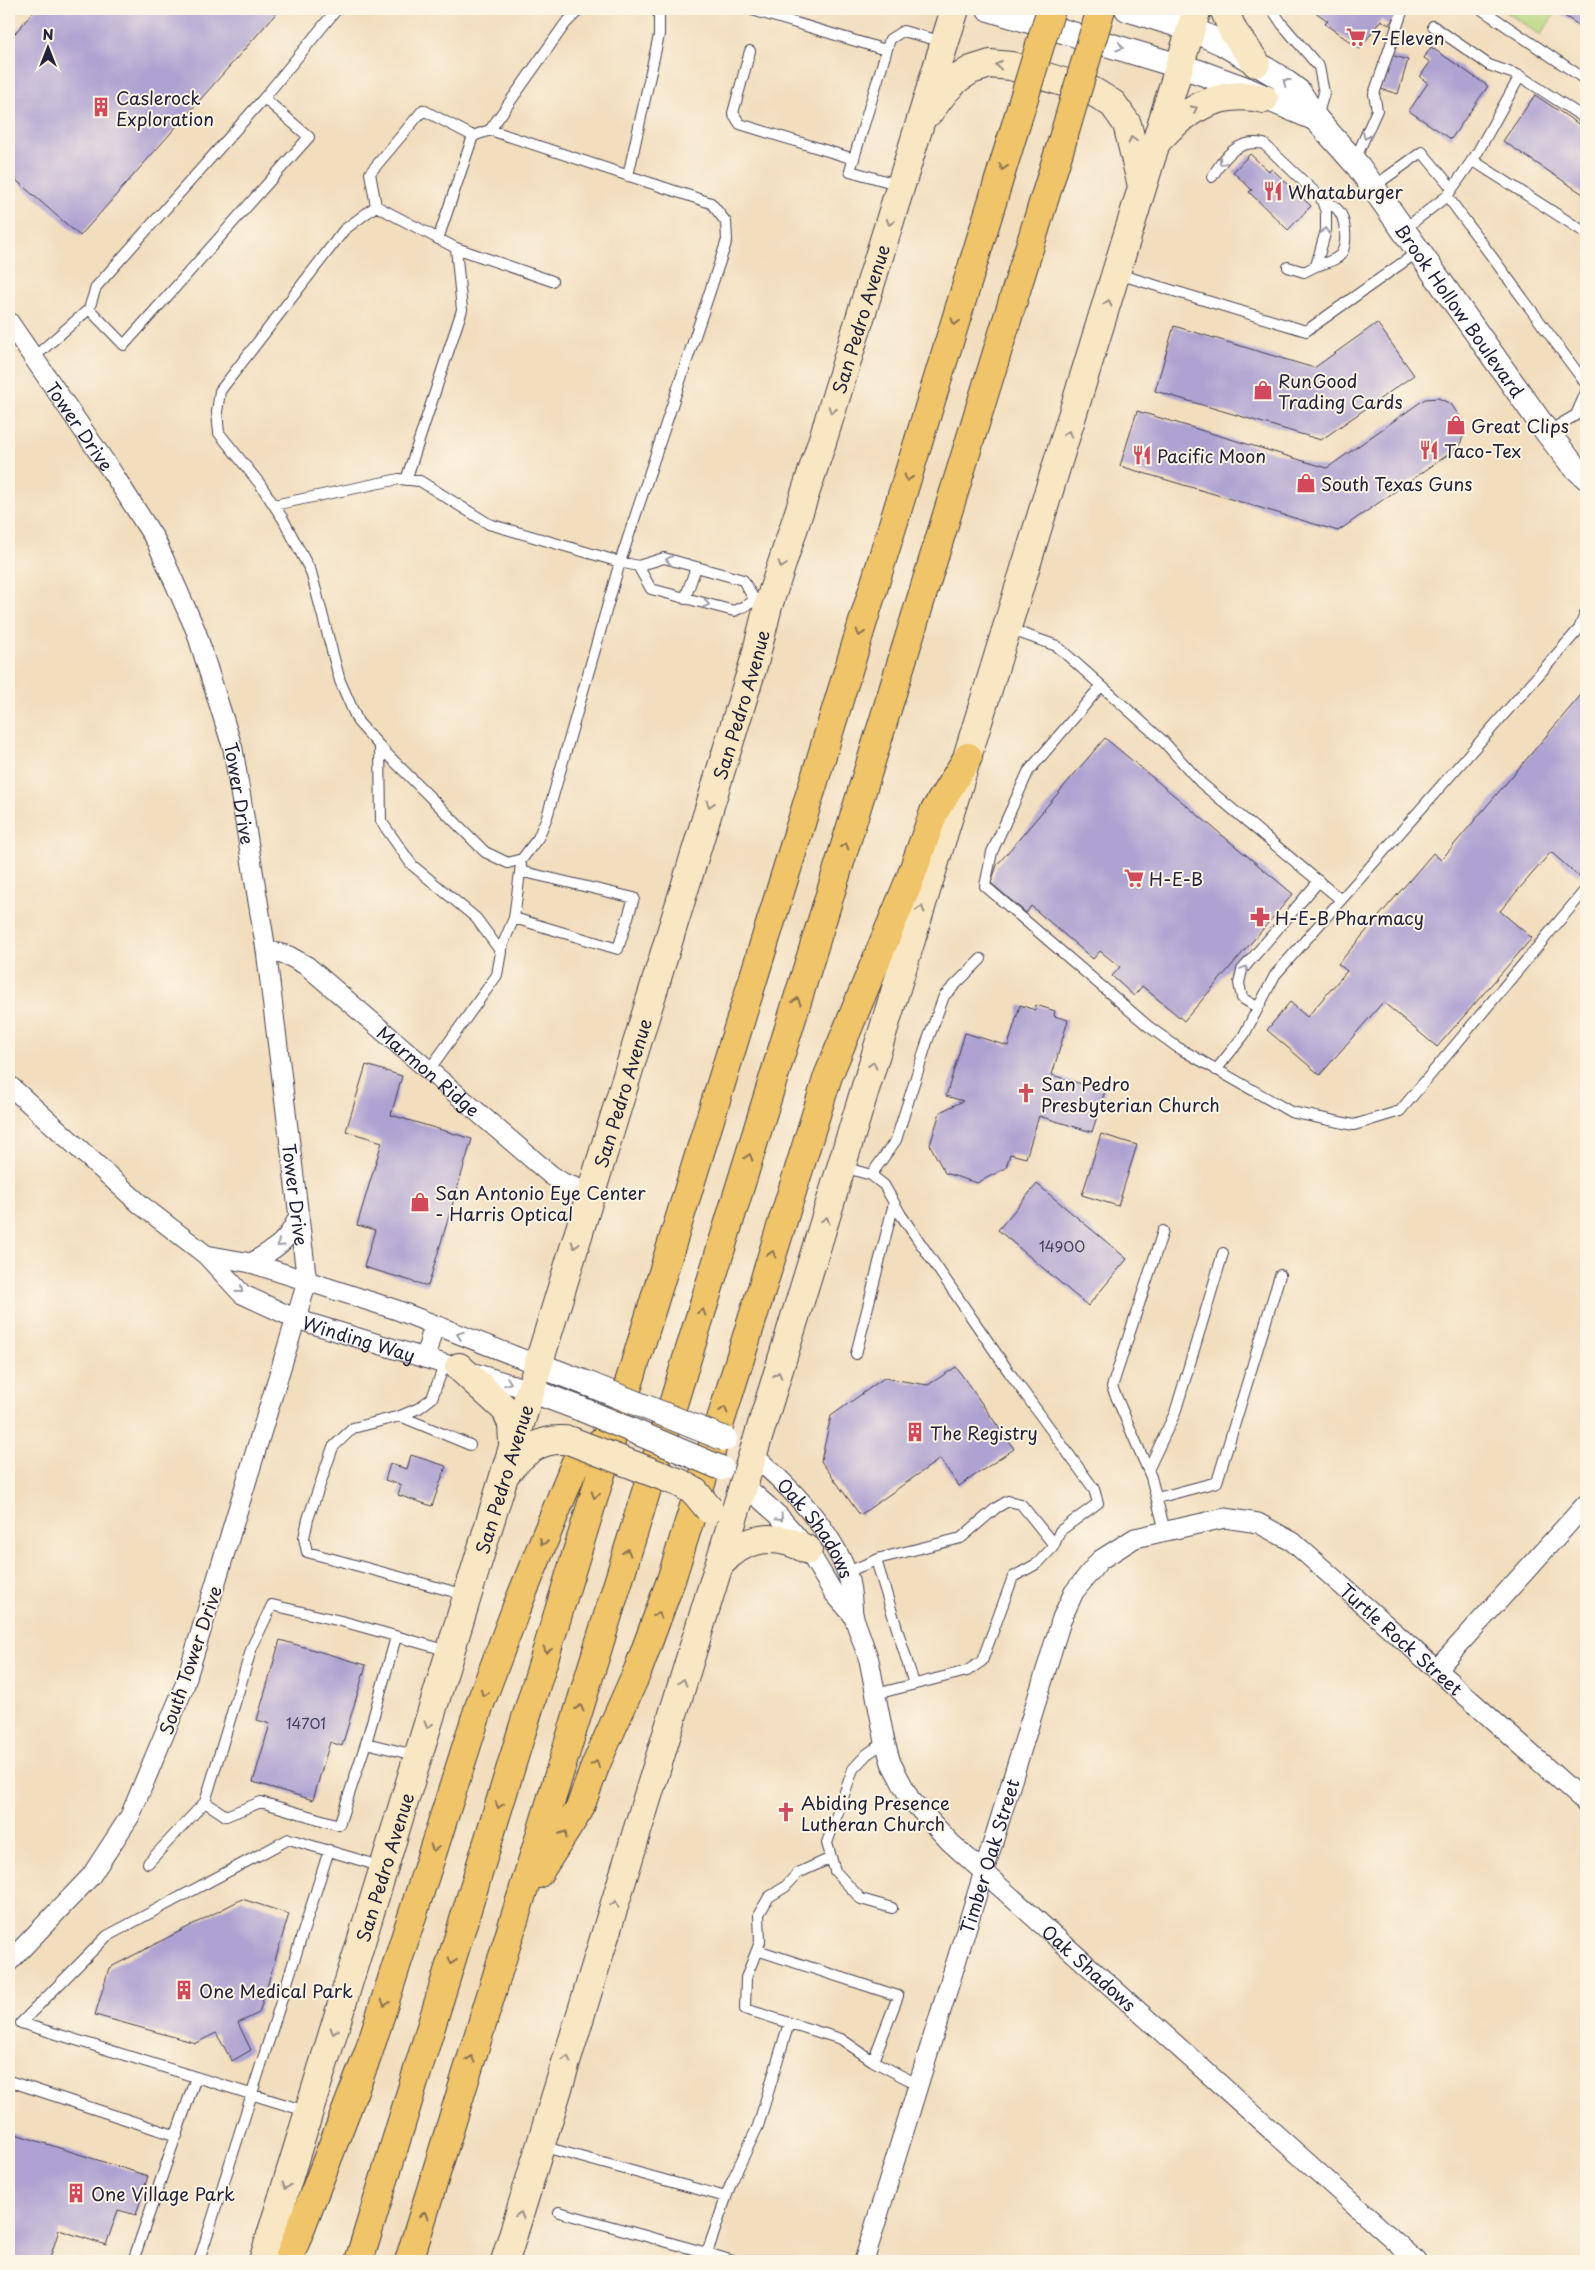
<svg xmlns="http://www.w3.org/2000/svg" width="1595" height="2270" font-family="'Playpen Sans',sans-serif">
<style>
.green{fill:#b5d57d;stroke:#6c7c5c}
.building{fill:#ada2d1}
.lines{fill:none;stroke-linecap:round;stroke-linejoin:round}
.service-casing{stroke:#413e4e;stroke-width:12}
.minor-casing{stroke:#413e4e;stroke-width:21}
.tertiary-casing{stroke:#413e4e;stroke-width:26}
.secondary-casing{stroke:#413e4e;stroke-width:30}
.motorway-casing{stroke:#413e4e;stroke-width:30}
.service{stroke:#fff;stroke-width:10}
.minor{stroke:#fff;stroke-width:19}
.tertiary{stroke:#fff;stroke-width:24}
.secondary{stroke:#f9e7c3;stroke-width:28}
.motorway{stroke:#f0c469;stroke-width:28}
.tertiary-bridge-casing{stroke:#413e4e;stroke-width:26;stroke-linecap:butt}
.secondary-bridge-casing{stroke:#413e4e;stroke-width:30;stroke-linecap:butt}
.motorway-bridge-casing{stroke:#413e4e;stroke-width:30;stroke-linecap:butt}
.tertiary-bridge{stroke:#fff;stroke-width:24}
.secondary-bridge{stroke:#f9e7c3;stroke-width:28}
.motorway-bridge{stroke:#f0c469;stroke-width:28}
.oneway{stroke:#9c9ca7}
.oneway2{stroke:#988e86}
.oneway3{stroke:#897352}
.labels{text-anchor:middle;dominant-baseline:central;stroke-width:4;stroke-linejoin:round;paint-order:stroke}
.number-label{font-size:15px;fill:#454260}
.poi-label{font-size:18px;fill:#22223b;stroke:#fcf5e5;text-anchor:start}
.street-label{font-size:18px;fill:#22223b;stroke:#fcf5e5}
</style>
<rect width="100%" height="100%" fill="#fcf5e5"/>
<filter id="ink" filterUnits="userSpaceOnUse"><feTurbulence type="fractalNoise" baseFrequency=".02" numOctaves="2"/><feDisplacementMap in="SourceGraphic" scale="10" xChannelSelector="R" yChannelSelector="G"/><feConvolveMatrix kernelMatrix="1 2 1 2 8 2 1 2 1" color-interpolation-filters="sRGB"/></filter>
<filter id="wash" filterUnits="userSpaceOnUse"><feTurbulence type="fractalNoise" baseFrequency=".0096" numOctaves="4" result="noise"/><feDisplacementMap in="SourceGraphic" scale="20" xChannelSelector="R" yChannelSelector="G"/><feGaussianBlur stdDeviation="1.12" result="paint"/><feColorMatrix in="noise" values="0 0 0 0 0 0 0 0 0 0 0 0 0 0 0 0 0 1.4 0 .05"/><feComposite in="paint" operator="in"/></filter>
<g filter="url(#wash)">
<rect width="100%" height="100%" fill="#f2ddbd"/>
<!-- green -->
<path class="green" d="M1502,9H1554L1557,11L1540,35Z"/>
<g id="blocks">
<!-- building -->
<path class="building" d="M36,9H280L80,236L9,174V40Z
M1311,9H1390L1397,14L1389,25L1381,20L1360,49L1325,24L1328,21Z
M1554,9H1586V30L1557,11Z
M1431,47L1488,86L1451,139L1409,111L1428,83L1420,77L1430,62L1424,58Z
M1391,55L1408,60L1398,94L1381,89Z
M1535,95L1586,129V196L1503,141Z
M1250,154L1269,171L1272,169L1311,206L1288,230L1249,192L1252,190L1233,172Z
M1377,323L1414,375L1321,440L1155,391L1174,326L1314,368Z
M1438,398L1451,404L1462,420L1464,434L1459,447L1338,531L1120,466L1137,411L1327,468L1425,399Z
M1586,689V866L1578,876L1551,852L1500,911L1532,938L1437,1047L1383,1002L1320,1075L1267,1030L1290,1002L1307,1017L1347,971L1338,964L1433,853L1441,860Z
M1105,738L1293,894L1184,1021L1142,986L1134,996L1112,976L1120,967L1100,951L1093,959L1031,906L1026,913L991,883L997,865Z
M1020,1005L1035,1010L1036,1005L1055,1011L1054,1016L1068,1020L1052,1075L1105,1091L1092,1132L1039,1116L1026,1158L1010,1154L1006,1168L977,1183L945,1173L930,1145L940,1112L963,1101L946,1096L965,1033L1008,1046Z
M366,1065L402,1076L391,1115L472,1139L428,1286L364,1267L375,1230L357,1225L382,1142L346,1131Z
M1101,1134L1137,1145L1118,1206L1082,1195Z
M1037,1184L1127,1259L1088,1306L998,1230Z
M956,1367L1014,1449L959,1486L940,1459L860,1515L821,1461L831,1416L884,1378L928,1385Z
M411,1455L446,1466L432,1506L398,1495L401,1485L385,1480L390,1464L407,1469Z
M280,1640L366,1665L342,1746L330,1742L313,1800L253,1782L270,1724L257,1720Z
M242,1899L289,1914L259,2013L238,2023L251,2050L232,2061L216,2033L196,2043L95,2015L109,1968Z
M9,2132L148,2176L136,2215L118,2210L106,2245L59,2230L49,2261H9Z"/>
</g>
</g>
<g filter="url(#ink)">
<use href="#blocks" fill-opacity="0" stroke="#413e4e" stroke-width="1"/>
<g class="lines">
<defs>
<path id="service" d="M749,9L886,50
M1272,9L1282,24L1319,67L1324,93L1317,117
M1481,9L1586,80
M1433,26L1489,65L1520,76L1586,119
M750,51L733,113L740,124L854,159
M490,130L565,24L580,9
M1472,160L1586,233
M1354,162L1377,110L1374,94L1403,9
M628,176L659,35V15L655,9
M1212,177C1224,157 1238,138 1264,144L1321,198L1326,212V230L1316,266L1304,272L1288,267
M900,185L850,171L890,39L903,31L944,42
M1373,187L1422,152L1452,188
M1447,196L1586,384
M376,206L456,248L462,310L406,480
M1403,230L1447,196L1476,155L1520,76
M438,239L473,136
M456,248L552,281
M1316,266C1324,263 1336,261 1341,254C1348,244 1346,217 1337,209C1333,205 1326,201 1321,198
M1118,274L1306,331L1419,251
M89,309L96,287L264,98
M33,358L89,309L124,345L309,137L264,98L337,9
M1547,432L1576,415L1586,392
M274,505L399,479L420,481L489,524L620,562L727,240L726,222L711,203L490,130L473,136L423,110L370,173L376,206L344,230L220,391L217,412L219,433L260,484L283,519L311,572L340,681L358,722L385,752L485,852L508,863L522,859L538,838L547,817L620,562L638,566L664,558L743,580L755,601L767,606
M638,566L651,589L734,611L755,601
M685,599L696,567
M1009,629L1057,646L1164,742L1201,783L1341,900
M1101,686L1028,772L992,852L985,886L1148,1026L1177,1047L1291,1112L1354,1125L1400,1111L1586,889
M380,747L381,821L412,865L476,918L501,952L497,975L429,1070
M514,918L618,949L634,898L520,871
M500,951L514,918L521,865
M1257,1007L1242,998L1239,983L1242,970L1319,881
M1216,1070L1244,1035L1275,975L1579,629L1586,612
M843,1167L871,1175L884,1185L901,1215L1009,1372L1094,1489L1098,1503L1060,1531L1053,1547L1038,1563L1013,1577L982,1661L967,1671L876,1694
M871,1175L896,1140L927,1042L944,996L981,959
M1163,1231L1112,1387L1151,1477L1165,1531
M856,1354L894,1203
M445,1363L432,1398L419,1408L400,1416L353,1428L333,1447L308,1519L304,1538L307,1552L466,1595
M400,1416L470,1445
M1148,1470L1175,1413L1223,1253
M1157,1498L1217,1482L1280,1275
M876,1560L914,1684
M847,1572L881,1558L961,1538L996,1508L1008,1501L1021,1504L1054,1545
M885,1742L867,1754L853,1769L827,1843L835,1871L861,1899L892,1908
M366,1743L418,1756
M205,1802L226,1816L261,1802L339,1825L366,1743L396,1637
M831,1858L798,1873L785,1887L769,1897L759,1914L760,1942L746,1978L745,2009L841,2039L873,2061L919,2085
M148,1863L205,1802L252,1647L272,1605L345,1622L449,1651
M757,1950L898,1996L873,2061
M9,2081L177,2136
M309,2112L21,2023L107,1936L289,1839L383,1867
M541,2146L726,2197
M559,2212L707,2253
M133,2261L196,2077
M199,2261L329,1850
M733,2261L707,2253L731,2183L758,2126L789,2023"/>
<g id="minor">
<path id="s1" d="M9,322L114,475L156,541L196,631L233,749L266,950L307,1282L184,1687L130,1816L91,1876L9,1962"/>
<path id="s2" d="M266,950L289,956L307,966L551,1175L563,1183L591,1193"/>
<path id="s3" d="M9,1085L141,1205L206,1255L242,1294L296,1319L530,1390"/>
<path d="M206,1255L251,1263L397,1310L538,1365"/>
<path d="M251,1263C275,1249 288,1242 299,1215"/>
<path d="M425,1358L434,1325"/>
<path id="s4" d="M754,1456C789,1486 831,1529 847,1573C852,1587 852,1601 853,1615"/>
<path id="s5" d="M744,1485L778,1515L793,1532L808,1550L833,1592L853,1615L869,1660L885,1742L891,1763L910,1799L951,1843L1417,2261"/>
<path d="M1436,1670L1586,1504"/>
<path id="s6" d="M864,2261L1062,1618L1074,1592L1100,1560L1135,1538L1225,1518L1258,1523L1293,1542L1586,1803"/>
</g>
<g id="tertiary">
<path d="M989,9L1199,72L1243,88L1316,119"/>
<path id="s7" d="M1127,9L1191,29L1222,43L1279,77L1299,92L1316,119L1358,166L1547,432L1572,464L1586,477"/>
<path d="M538,1365L586,1383"/>
<path d="M530,1390L581,1409"/>
</g>
<g id="secondary">
<path d="M1224,9L1233,31L1256,63"/>
<path d="M929,112L945,91L957,79L971,70L990,64L1011,66L1092,91L1113,104L1127,124L1142,186"/>
<path d="M1159,139C1187,108 1221,89 1264,99"/>
<path d="M459,1367L506,1410L512,1424L513,1443"/>
<path d="M507,1472C524,1451 542,1436 571,1441"/>
<path d="M720,1564C745,1536 775,1532 808,1550"/>
<path id="s8" d="M263,2261L755,659L768,606L822,442L955,9"/>
<path d="M505,2261L1197,9"/>
</g>
<path id="motorway" d="M538,1874L579,1810L596,1764L638,1670L671,1580L828,1076L910,879L934,812L968,757
M288,2261L368,2054L480,1704L516,1609L575,1464L608,1436
M359,2261L1017,121
M409,2261L1064,135"/>
</defs>
<!-- service casing -->
<use href="#service" class="service-casing"/>
<!-- minor casing -->
<use href="#minor" class="minor-casing"/>
<!-- tertiary casing -->
<use href="#tertiary" class="tertiary-casing"/>
<!-- secondary casing -->
<use href="#secondary" class="secondary-casing"/>
<!-- motorway casing -->
<use href="#motorway" class="motorway-casing"/>
<!-- service -->
<use href="#service" class="service"/>
<!-- minor -->
<use href="#minor" class="minor"/>
<!-- tertiary -->
<use href="#tertiary" class="tertiary"/>
<!-- secondary -->
<use href="#secondary" class="secondary"/>
<!-- motorway -->
<use href="#motorway" class="motorway"/>
<defs>
<path id="tertiary-bridge" d="M586,1383L725,1439
M581,1409L721,1468"/>
<path id="secondary-bridge" d="M571,1441L680,1483L695,1492L709,1509"/>
<path id="motorway-bridge" d="M1017,121L1051,9
M1064,135L1101,9"/>
</defs>
<!-- tertiary-bridge casing -->
<use href="#tertiary-bridge" class="tertiary-bridge-casing"/>
<!-- secondary-bridge casing -->
<use href="#secondary-bridge" class="secondary-bridge-casing"/>
<!-- motorway-bridge casing -->
<use href="#motorway-bridge" class="motorway-bridge-casing"/>
<!-- tertiary-bridge -->
<use href="#tertiary-bridge" class="tertiary-bridge"/>
<!-- secondary-bridge -->
<use href="#secondary-bridge" class="secondary-bridge"/>
<!-- motorway-bridge -->
<use href="#motorway-bridge" class="motorway-bridge"/>
</g>
<!-- one-way arrows -->
<defs><path id="oneway-chevron" d="M-2-3.5L2.5 0L-2 3.5" fill="none" stroke-width="1.6" stroke-linecap="round" stroke-linejoin="round" transform="scale(1.25)"/></defs>
<g class="oneway">
<use href="#oneway-chevron" transform="translate(1120 47) rotate(16)"/>
<use href="#oneway-chevron" transform="translate(1286 82) rotate(-143)"/>
<use href="#oneway-chevron" transform="translate(1366 136) rotate(114)"/>
<use href="#oneway-chevron" transform="translate(1222 162) rotate(130)"/>
<use href="#oneway-chevron" transform="translate(1325 231) rotate(-83)"/>
<use href="#oneway-chevron" transform="translate(669 560) rotate(-170)"/>
<use href="#oneway-chevron" transform="translate(706 604) rotate(15)"/>
<use href="#oneway-chevron" transform="translate(1245 969) rotate(-59)"/>
<use href="#oneway-chevron" transform="translate(280 1244) rotate(138)"/>
<use href="#oneway-chevron" transform="translate(240 1290) rotate(41)"/>
<use href="#oneway-chevron" transform="translate(460 1335) rotate(-159)"/>
<use href="#oneway-chevron" transform="translate(508 1382) rotate(19)"/>
<use href="#oneway-chevron" transform="translate(780 1518) rotate(47)"/>
</g>
<g class="oneway2">
<use href="#oneway-chevron" transform="translate(999 65) rotate(-175)"/>
<use href="#oneway-chevron" transform="translate(1194 109) rotate(-27)"/>
<use href="#oneway-chevron" transform="translate(1132 140) rotate(-106)"/>
<use href="#oneway-chevron" transform="translate(890 222) rotate(107)"/>
<use href="#oneway-chevron" transform="translate(1108 303) rotate(-73)"/>
<use href="#oneway-chevron" transform="translate(832 410) rotate(107)"/>
<use href="#oneway-chevron" transform="translate(1068 434) rotate(-73)"/>
<use href="#oneway-chevron" transform="translate(782 565) rotate(108)"/>
<use href="#oneway-chevron" transform="translate(710 804) rotate(107)"/>
<use href="#oneway-chevron" transform="translate(921 909) rotate(-73)"/>
<use href="#oneway-chevron" transform="translate(873 1065) rotate(-73)"/>
<use href="#oneway-chevron" transform="translate(826 1220) rotate(-73)"/>
<use href="#oneway-chevron" transform="translate(575 1245) rotate(107)"/>
<use href="#oneway-chevron" transform="translate(778 1375) rotate(-73)"/>
<use href="#oneway-chevron" transform="translate(683 1682) rotate(-73)"/>
<use href="#oneway-chevron" transform="translate(428 1725) rotate(107)"/>
<use href="#oneway-chevron" transform="translate(615 1904) rotate(-73)"/>
<use href="#oneway-chevron" transform="translate(334 2031) rotate(107)"/>
<use href="#oneway-chevron" transform="translate(567 2059) rotate(-73)"/>
<use href="#oneway-chevron" transform="translate(286 2186) rotate(107)"/>
<use href="#oneway-chevron" transform="translate(520 2215) rotate(-73)"/>
</g>
<g class="oneway3">
<use href="#oneway-chevron" transform="translate(1003 167) rotate(107)"/>
<use href="#oneway-chevron" transform="translate(955 322) rotate(107)"/>
<use href="#oneway-chevron" transform="translate(908 478) rotate(107)"/>
<use href="#oneway-chevron" transform="translate(860 633) rotate(107)"/>
<use href="#oneway-chevron" transform="translate(845 846) rotate(-73)"/>
<use href="#oneway-chevron" transform="translate(797 1001) rotate(-73)"/>
<use href="#oneway-chevron" transform="translate(749 1157) rotate(-73)"/>
<use href="#oneway-chevron" transform="translate(772 1254) rotate(-73)"/>
<use href="#oneway-chevron" transform="translate(702 1312) rotate(-73)"/>
<use href="#oneway-chevron" transform="translate(724 1410) rotate(-73)"/>
<use href="#oneway-chevron" transform="translate(595 1495) rotate(107)"/>
<use href="#oneway-chevron" transform="translate(543 1542) rotate(113)"/>
<use href="#oneway-chevron" transform="translate(627 1552) rotate(-73)"/>
<use href="#oneway-chevron" transform="translate(658 1615) rotate(-70)"/>
<use href="#oneway-chevron" transform="translate(547 1650) rotate(107)"/>
<use href="#oneway-chevron" transform="translate(484 1693) rotate(111)"/>
<use href="#oneway-chevron" transform="translate(580 1708) rotate(-73)"/>
<use href="#oneway-chevron" transform="translate(596 1764) rotate(-68)"/>
<use href="#oneway-chevron" transform="translate(499 1805) rotate(107)"/>
<use href="#oneway-chevron" transform="translate(564 1834) rotate(-58)"/>
<use href="#oneway-chevron" transform="translate(434 1848) rotate(108)"/>
<use href="#oneway-chevron" transform="translate(452 1961) rotate(107)"/>
<use href="#oneway-chevron" transform="translate(385 2003) rotate(108)"/>
<use href="#oneway-chevron" transform="translate(471 2059) rotate(-73)"/>
<use href="#oneway-chevron" transform="translate(424 2215) rotate(-73)"/>
</g>
</g>
<!-- icons -->
<defs>
<symbol id="supermarket-bare" viewBox="-9 -9 18 18"><path d="M-6-5.5h2.5l.6 2H6L4.5 2H-2.5L-4.4-4H-6ZM-1.5 3.2a1.3 1.3 0 1 0 .1 0ZM3 3.2a1.3 1.3 0 1 0 .1 0Z" fill="#d1495b" stroke="#fcf5e5" stroke-width="2.5" paint-order="stroke"/></symbol>
<symbol id="building-bare" viewBox="-9 -9 18 18"><path d="M-4-6H4V6H1V3H-1V6H-4ZM-2.5-4.3h1.7v1.8h-1.7ZM.8-4.3h1.7v1.8H.8ZM-2.5-1h1.7V.8h-1.7ZM.8-1h1.7V.8H.8Z" fill="#d1495b" stroke="#fcf5e5" stroke-width="2.5" paint-order="stroke"/></symbol>
<symbol id="restaurant-bare" viewBox="-9 -9 18 18"><path d="M-5-6h1v4h1v-4h1v4h1v-4h1v5L-1.5 .5V6h-2V.5L-5-1ZM5-6V6H3V1.5H1.5Q1.5-4 5-6Z" fill="#d1495b" stroke="#fcf5e5" stroke-width="2.5" paint-order="stroke"/></symbol>
<symbol id="shop-bare" viewBox="-9 -9 18 18"><path d="M-5-2.5h2.3a2.7 3.5 0 0 1 5.4 0H5L5.5 6h-11ZM-1.5-2.5h3a1.5 2.3 0 0 0-3 0Z" fill="#d1495b" stroke="#fcf5e5" stroke-width="2.5" paint-order="stroke"/></symbol>
<symbol id="pharmacy-bare" viewBox="-9 -9 18 18"><path d="M-2-6h4v4h4v4h-4v4h-4v-4h-4v-4h4Z" fill="#d1495b" stroke="#fcf5e5" stroke-width="2.5" paint-order="stroke"/></symbol>
<symbol id="church-bare" viewBox="-9 -9 18 18"><path d="M-1.2-6h2.4v3.5h3.3v2.4h-3.3V6h-2.4V-.1h-3.3v-2.4h3.3Z" fill="#d1495b" stroke="#fcf5e5" stroke-width="2.5" paint-order="stroke"/></symbol>
</defs>
<g fill-rule="evenodd">
<use href="#supermarket-bare" x="1342" y="23" width="28" height="28"/>
<use href="#building-bare" x="87" y="93" width="28" height="28"/>
<use href="#restaurant-bare" x="1259" y="177" width="28" height="28"/>
<use href="#shop-bare" x="1249" y="376" width="28" height="28"/>
<use href="#shop-bare" x="1442" y="411" width="28" height="28"/>
<use href="#restaurant-bare" x="1415" y="436" width="28" height="28"/>
<use href="#restaurant-bare" x="1128" y="441" width="28" height="28"/>
<use href="#shop-bare" x="1292" y="469" width="28" height="28"/>
<use href="#supermarket-bare" x="1120" y="864" width="28" height="28"/>
<use href="#pharmacy-bare" x="1246" y="903" width="28" height="28"/>
<use href="#church-bare" x="1012" y="1079" width="28" height="28"/>
<use href="#shop-bare" x="406" y="1188" width="28" height="28"/>
<use href="#building-bare" x="901" y="1418" width="28" height="28"/>
<use href="#church-bare" x="772" y="1798" width="28" height="28"/>
<use href="#building-bare" x="170" y="1976" width="28" height="28"/>
<use href="#building-bare" x="62" y="2179" width="28" height="28"/>
</g>
<g class="labels">
<!-- number labels -->
<g class="number-label">
<text x="1062" y="1245">14900</text>
<text x="306" y="1722">14701</text>
</g>
<!-- poi labels -->
<g class="poi-label">
<text x="1371" y="37">7-Eleven</text>
<text x="116" y="97">Caslerock<tspan x="116" dy="21">Exploration</tspan></text>
<text x="1288" y="191">Whataburger</text>
<text x="1278" y="380">RunGood<tspan x="1278" dy="21">Trading Cards</tspan></text>
<text x="1471" y="425">Great Clips</text>
<text x="1444" y="450">Taco-Tex</text>
<text x="1157" y="455">Pacific Moon</text>
<text x="1321" y="483">South Texas Guns</text>
<text x="1149" y="878">H-E-B</text>
<text x="1275" y="917">H-E-B Pharmacy</text>
<text x="1041" y="1083">San Pedro<tspan x="1041" dy="21">Presbyterian Church</tspan></text>
<text x="435" y="1192">San Antonio Eye Center<tspan x="435" dy="21">- Harris Optical</tspan></text>
<text x="930" y="1432">The Registry</text>
<text x="801" y="1802">Abiding Presence<tspan x="801" dy="21">Lutheran Church</tspan></text>
<text x="199" y="1990">One Medical Park</text>
<text x="91" y="2193">One Village Park</text>
</g>
<!-- street labels -->
<g class="street-label">
<text stroke="none"><textPath href="#s7" startOffset="464">Brook Hollow Boulevard</textPath></text>
<text stroke="none"><textPath href="#s8" startOffset="2032">San Pedro Avenue</textPath></text>
<text stroke="none"><textPath href="#s1" startOffset="126">Tower Drive</textPath></text>
<text stroke="none"><textPath href="#s8" startOffset="1628">San Pedro Avenue</textPath></text>
<text stroke="none"><textPath href="#s1" startOffset="531">Tower Drive</textPath></text>
<text stroke="none"><textPath href="#s2" startOffset="205">Marmon Ridge</textPath></text>
<text stroke="none"><textPath href="#s8" startOffset="1222">San Pedro Avenue</textPath></text>
<text stroke="none"><textPath href="#s1" startOffset="936">Tower Drive</textPath></text>
<text stroke="none"><textPath href="#s3" startOffset="439">Winding Way</textPath></text>
<text stroke="none"><textPath href="#s8" startOffset="818">San Pedro Avenue</textPath></text>
<text stroke="none"><textPath href="#s4" startOffset="96">Oak Shadows</textPath></text>
<text stroke="none"><textPath href="#s6" startOffset="1095">Turtle Rock Street</textPath></text>
<text transform="translate(190 1660) rotate(-71)">South Tower Drive</text>
<text stroke="none"><textPath href="#s6" startOffset="424">Timber Oak Street</textPath></text>
<text stroke="none"><textPath href="#s8" startOffset="412">San Pedro Avenue</textPath></text>
<text stroke="none"><textPath href="#s5" startOffset="611">Oak Shadows</textPath></text>
</g>
</g>
<!-- margin -->
<rect width="1595" height="2270" fill="none" stroke="#fcf5e5" stroke-width="30"/>
<!-- north arrow -->
<g transform="translate(48 48)" stroke="#fcf5e5" stroke-width="4" paint-order="stroke">
<path d="M0-4L9 19L0 12L-9 19Z" fill="#22223b"/>
<text y="-8" font-size="14" font-weight="bold" text-anchor="middle" fill="#22223b">N</text>
</g>
</svg>
